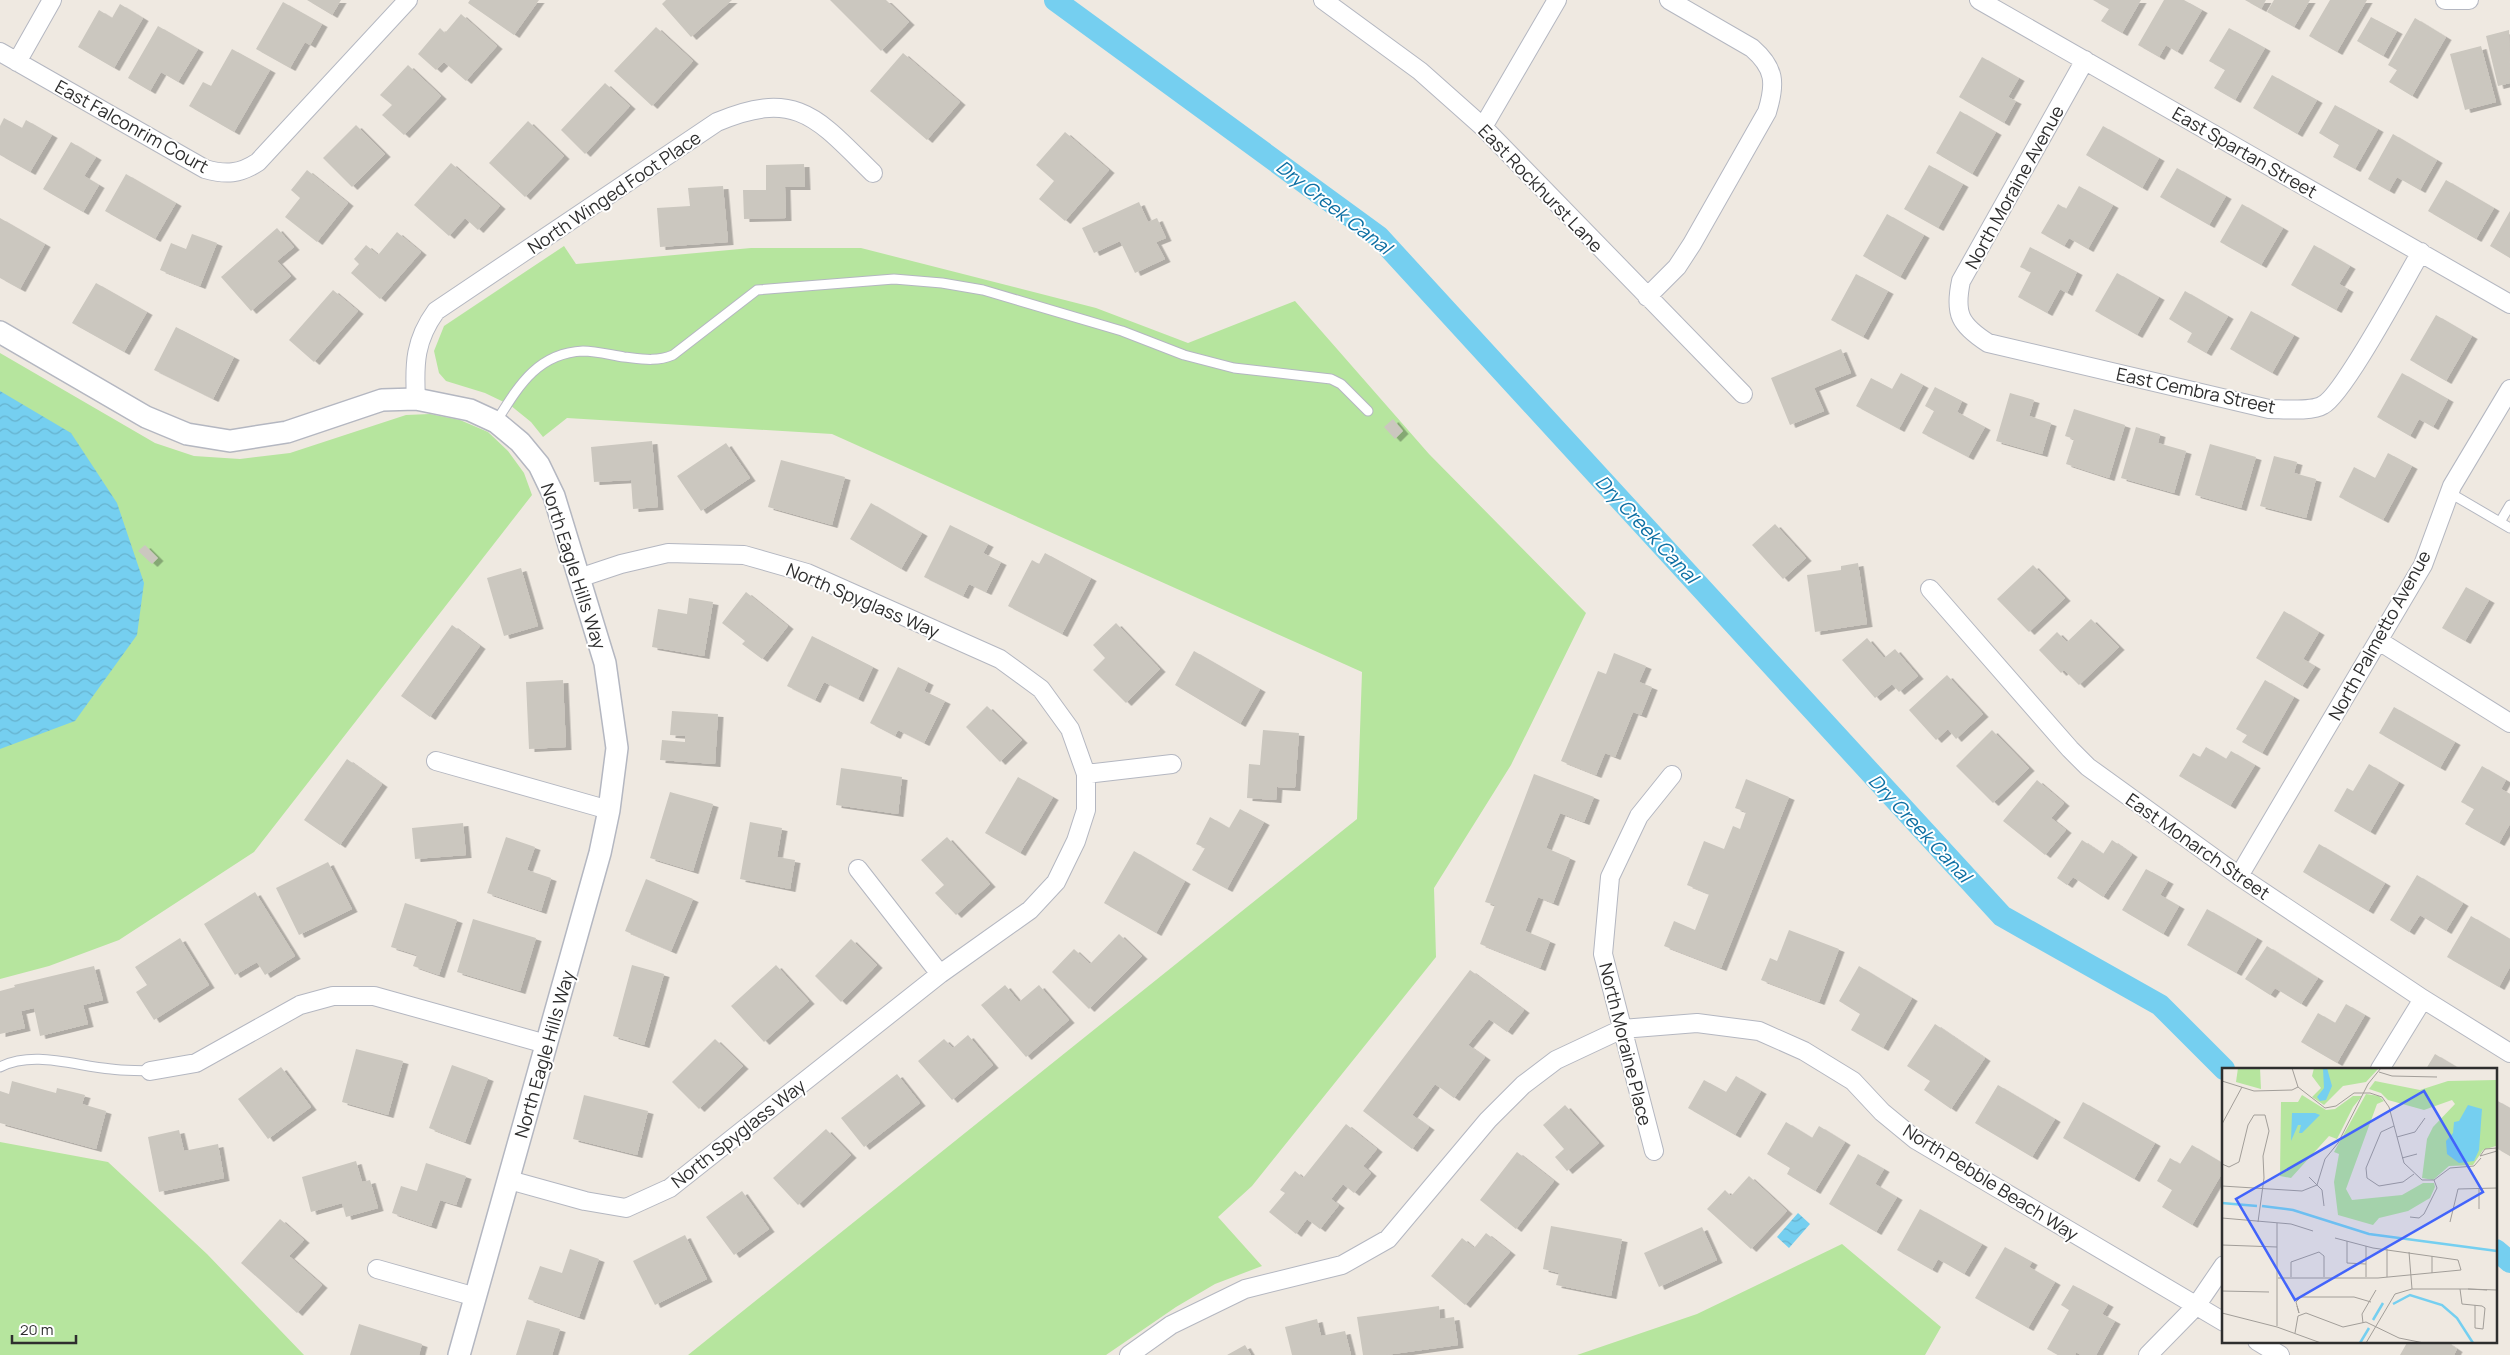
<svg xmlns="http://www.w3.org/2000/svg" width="2510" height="1355" font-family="Manrope,sans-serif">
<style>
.grass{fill:#b6e59e}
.water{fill:url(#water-waves)}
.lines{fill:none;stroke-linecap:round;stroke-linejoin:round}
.canal{stroke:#75cff0;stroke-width:22}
.building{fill:#cbc7bf;filter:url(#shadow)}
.service-casing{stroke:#b4b7c1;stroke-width:11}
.minor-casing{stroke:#b4b7c1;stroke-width:20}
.tertiary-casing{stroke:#b4b7c1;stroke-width:24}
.service{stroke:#fff;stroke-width:9}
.minor{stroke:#fff;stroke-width:18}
.tertiary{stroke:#fff;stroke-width:21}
.labels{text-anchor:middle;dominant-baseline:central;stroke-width:4;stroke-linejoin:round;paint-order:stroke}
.street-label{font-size:18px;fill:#2e2e2e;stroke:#fff}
.water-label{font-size:19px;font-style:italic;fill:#0d6fa3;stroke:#fff}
.inset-river{fill:none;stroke:#75cff0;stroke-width:2.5}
.inset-road{fill:none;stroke:#a29e99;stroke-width:1}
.view{fill:#4264fb;fill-opacity:0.15;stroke:#4264fb;stroke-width:2.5}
.inset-edge{fill:none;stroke:#2e2e2e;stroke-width:2.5}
</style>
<defs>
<pattern id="water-waves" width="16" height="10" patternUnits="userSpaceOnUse" patternTransform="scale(1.25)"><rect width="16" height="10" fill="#75cff0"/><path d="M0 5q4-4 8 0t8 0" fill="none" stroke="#66b2ce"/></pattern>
<filter id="shadow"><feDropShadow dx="5.5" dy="3" stdDeviation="0" flood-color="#0004"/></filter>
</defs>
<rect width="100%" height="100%" fill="#efe9e1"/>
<!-- grass -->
<path class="grass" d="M564,246L576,264L751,248H861L1096,308L1188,343L1295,301L1429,454L1586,613L1511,765L1434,888L1436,957L1252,1186L1218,1217L1262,1266L1215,1284L1176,1307L1106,1355H688L1357,819L1362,672L832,434L567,418L543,437L531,422L510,405L485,393L446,381L439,373L434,351L444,326Z
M0,353L155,443L194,456L240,459L290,453L406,415L430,414L460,420L488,432L508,451L524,473L532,495L254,852L119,940L49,966L0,979Z
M0,1142L108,1162L207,1254L304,1355H0Z
M1842,1244L1941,1327L1925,1355H1577L1697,1314Z"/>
<!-- water -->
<path class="water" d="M0,391L71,433L117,503L144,583L137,635L75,721L0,749Z
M1798,1213L1810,1224L1789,1248L1777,1237Z"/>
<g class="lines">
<!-- canal -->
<path class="canal" d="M1055,0L1379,237L2002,916L2160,1005L2224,1069
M2496,1250L2510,1262"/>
</g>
<!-- building -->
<path class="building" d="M307,0H341L332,15Z
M470,0H539L514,35L468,3Z
M666,0H732L691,37L662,4Z
M830,0H886L909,22L881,51Z
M2093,0H2141L2122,33L2101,21L2109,9Z
M2164,0H2184L2202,10L2177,52L2166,45L2159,57L2138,45Z
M2245,0H2266L2261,9Z
M2274,0H2310L2294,27L2267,12Z
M2330,0H2367L2337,52L2309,36Z
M283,2L322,24L310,45L305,42L290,68L256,49Z
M120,4L143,18L114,68L78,47L99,10L112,18Z
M461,14L497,46L466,81L444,62L436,70L418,54L440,28L445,33Z
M2371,17L2397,31L2383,56L2357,41Z
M2415,18L2446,37L2412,96L2389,82L2397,70L2388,65Z
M158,26L198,49L178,82L161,72L150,91L128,78Z
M656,27L693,61L652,106L614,71Z
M2229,28L2265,48L2235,100L2214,88L2225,70L2209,61Z
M2509,30L2510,83L2498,86L2486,36Z
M2481,46L2496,102L2465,110L2450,54Z
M232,49L270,70L234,132L189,106L203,82L211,86Z
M903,53L960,102L927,140L870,91Z
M1982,57L2019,78L2008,97L2016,101L2004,123L1959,97Z
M408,65L441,96L404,135L382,115L392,105L380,95Z
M2272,75L2317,100L2297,134L2253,108Z
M605,83L630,106L585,154L561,130Z
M2335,105L2378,129L2355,169L2333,157L2339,145L2319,133Z
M1960,111L1996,132L1972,174L1936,153Z
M4,118L22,128L26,120L52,135L30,172L0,155V126Z
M528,121L564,156L525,197L489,163Z
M356,125L385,154L352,187L323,158Z
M2103,126L2159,158L2142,188L2086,155Z
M1065,132L1109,170L1065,221L1039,199L1054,181L1036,165Z
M2393,134L2437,160L2420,190L2397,177L2389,191L2368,179Z
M71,142L96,157L84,176L99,185L83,212L43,189Z
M451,163L500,206L478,230L465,218L449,236L414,205Z
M804,164L805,187H785L786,218L744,219L743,190H766V165Z
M1929,165L1963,184L1938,228L1904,209Z
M2177,168L2226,196L2209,225L2160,197Z
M307,170L348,203L317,242L285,217L300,198L291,190Z
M126,174L176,203L155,239L105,211Z
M2446,180L2494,208L2476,239L2428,211Z
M723,186L728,242L660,247L657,208L690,206L688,188Z
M2079,186L2113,205L2088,249L2069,238L2064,246L2041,233L2058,204L2066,209Z
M1139,202L1148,222L1157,218L1166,238L1156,242L1165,259L1135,273L1120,241L1094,253L1082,228Z
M2242,204L2283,228L2261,265L2220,242Z
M2510,211V258L2490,246Z
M1887,214L1924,235L1900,277L1863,256Z
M0,218L45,244L20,289L0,278Z
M277,228L294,247L277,261L291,276L251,311L221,277Z
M397,232L421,252L380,299L351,273L359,264L354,259L366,245L378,255Z
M192,234L217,243L200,286L160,270L171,243L186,249Z
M2314,245L2350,266L2339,284L2348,289L2336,310L2291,285Z
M2030,247L2077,272L2067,293L2060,289L2047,313L2018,297L2031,272L2020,267Z
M2117,273L2159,297L2137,335L2095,311Z
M1856,274L1888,291L1863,337L1831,320Z
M96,283L147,312L124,352L72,323Z
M333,290L358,311L314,362L289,340Z
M2185,291L2228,316L2206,353L2187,342L2192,333L2169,319Z
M2251,311L2294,335L2272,373L2230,349Z
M2436,315L2472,336L2446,381L2410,360Z
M176,327L234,357L213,399L154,370Z
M1841,349L1851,373L1814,388L1824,411L1790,425L1771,378Z
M1901,373L1923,385L1899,429L1856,406L1871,378L1892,389Z
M2402,373L2448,399L2433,427L2419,419L2410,436L2377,417Z
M1935,387L1962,401L1957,412L1985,427L1968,457L1922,433L1934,411L1925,406Z
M2010,393L2034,400L2029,416L2051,423L2042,454L1996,441Z
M2074,409L2125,425L2109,478L2066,464L2074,439L2065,436Z
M1393,419L1403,431L1395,439L1384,427Z
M2136,427L2160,434L2158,443L2186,451L2174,493L2121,478Z
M652,441L658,507L633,509L631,480L594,482L591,447Z
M726,443L750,478L701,511L677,476Z
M2210,444L2256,457L2241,508L2195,495Z
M2388,453L2412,466L2383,520L2339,497L2354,467L2375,478Z
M2274,456L2297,462L2294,473L2316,479L2306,518L2260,506Z
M781,460L845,477L832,525L768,507Z
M871,503L922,533L901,569L850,539Z
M1775,524L1806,558L1783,579L1752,545Z
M950,525L988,544L983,553L1001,562L986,592L969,584L963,596L924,577Z
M145,545L158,558L152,564L138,551Z
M1045,553L1091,578L1062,634L1008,606L1032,560L1039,564Z
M1858,563L1867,624L1815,632L1807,575L1841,570V566Z
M2033,565L2065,598L2029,632L1997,599Z
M521,568L538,626L504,636L487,578Z
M2466,587L2489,600L2465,641L2442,628Z
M746,592L788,626L762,659L742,644L745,641L722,623Z
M689,598L713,602L704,656L652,647L658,609L687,614Z
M2284,611L2319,632L2303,659L2315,666L2302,686L2256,658Z
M2091,619L2119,647L2079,685L2064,670L2061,673L2039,650L2057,632L2067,642Z
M1116,623L1160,669L1126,703L1093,670L1105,658L1093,645Z
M452,625L480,646L430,717L401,696Z
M812,636L873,667L858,699L824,682L815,700L787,686Z
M1867,638L1884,658L1895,649L1918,676L1899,692L1892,684L1875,698L1842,660Z
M1194,651L1260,689L1240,724L1175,685Z
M1614,653L1646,666L1639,682L1652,687L1641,715L1633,712L1615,757L1605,753L1596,775L1561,761L1598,671L1606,674Z
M898,667L928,682L924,691L945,701L924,743L898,730L895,736L870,723Z
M1947,675L1983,714L1956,739L1948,729L1936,740L1909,710Z
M563,680L566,747L529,749L526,682Z
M2265,680L2294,697L2262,753L2242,742L2247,735L2236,729Z
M987,706L1022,740L1000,762L966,727Z
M2394,707L2455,742L2440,768L2379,733Z
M672,711L718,714L715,764L660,760L662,740L685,742V736L670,735Z
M1263,730L1299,733L1295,788L1277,787L1276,800L1247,798L1249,764L1260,765Z
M1992,730L2029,768L1993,803L1956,766Z
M2206,747L2226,759L2231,751L2255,765L2230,806L2179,776L2193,753L2200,757Z
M347,759L382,784L340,845L304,820Z
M2369,764L2399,782L2370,832L2334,811L2347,788L2353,791Z
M2482,766L2506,780L2501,789L2510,794V824L2499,843L2465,824L2474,809L2461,802Z
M841,768L902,777L898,814L836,805Z
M1534,774L1594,797L1584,822L1560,813L1546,848L1570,858L1553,903L1538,897L1525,931L1550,941L1540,968L1480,944L1495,905L1485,902Z
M1018,777L1053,797L1020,853L985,833Z
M1746,779L1789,797L1721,968L1664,946L1674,921L1695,930L1709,894L1687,885L1704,841L1724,849L1733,826L1740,829L1746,812L1735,808Z
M2037,780L2064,803L2051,818L2066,830L2045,855L2003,821Z
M670,792L713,804L693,871L650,858Z
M1240,809L1264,822L1227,889L1192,870L1205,848L1196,844L1210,817L1229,828Z
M750,822L782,828L777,857L795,860L790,889L740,879Z
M463,823L466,855L415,859L412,828Z
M506,837L535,847L527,870L551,878L541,911L487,893Z
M947,837L990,884L956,915L935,893L944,885L921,860Z
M2082,840L2103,854L2112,840L2132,854L2103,897L2073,877L2067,885L2057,878Z
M2319,844L2385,883L2368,911L2303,872Z
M1134,851L1185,881L1156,933L1104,903Z
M328,862L352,909L299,935L276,888Z
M2146,869L2168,881L2160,895L2179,906L2163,934L2122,910Z
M2417,875L2463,903L2446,931L2420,915L2409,932L2390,920Z
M646,879L693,899L671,951L625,931Z
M255,892L295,956L265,975L257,962L235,975L204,924Z
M405,903L457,920L439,975L413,966L417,955L391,947Z
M2207,909L2257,938L2236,973L2187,945Z
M2471,916L2510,939V967L2499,987L2447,957Z
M473,919L536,938L520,991L457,972Z
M1789,930L1839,949L1819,1002L1761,980L1770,958L1777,961Z
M1119,934L1142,956L1089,1009L1052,972L1074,949L1090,964Z
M180,938L209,985L154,1020L136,992L147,985L135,967Z
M851,939L877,965L841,1002L815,976Z
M2267,946L2318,978L2301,1004L2275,988L2270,995L2245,979Z
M632,965L664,974L644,1045L613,1036Z
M776,965L809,1001L764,1042L731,1006Z
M94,966L103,1000L83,1005L88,1024L40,1036L34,1008L21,1011L25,1028L0,1034V991L15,987L14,985Z
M1859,966L1912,998L1883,1048L1851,1030L1860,1014L1839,1001Z
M1470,970L1524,1010L1507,1032L1489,1019L1468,1045L1485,1057L1454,1098L1435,1084L1412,1115L1429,1127L1412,1149L1363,1111Z
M1005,985L1019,1002L1039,985L1069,1020L1026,1057L981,1005Z
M2346,1004L2365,1015L2337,1063L2301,1042L2318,1013L2335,1023Z
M1935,1024L1985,1058L1951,1109L1924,1090L1930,1081L1907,1066Z
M968,1035L993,1065L952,1100L918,1061L944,1039L953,1048Z
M715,1039L743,1066L699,1109L672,1082Z
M356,1049L403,1061L388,1115L342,1102Z
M2435,1054L2460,1069H2426Z
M452,1065L488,1078L465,1142L429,1128Z
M281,1067L311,1107L268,1139L238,1099Z
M897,1074L920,1103L864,1147L841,1118Z
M1736,1076L1761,1091L1735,1135L1688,1108L1704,1080L1726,1092Z
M12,1081L56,1093L57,1088L85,1095L82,1104L106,1111L96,1149L0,1123V1091L9,1094Z
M1998,1085L2055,1119L2032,1157L1975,1123Z
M584,1095L648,1111L637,1155L573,1139Z
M2496,1100L2510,1108V1156L2496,1148Z
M2083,1102L2155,1143L2134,1179L2063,1138Z
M1565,1105L1599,1143L1567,1171L1555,1157L1564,1149L1543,1125Z
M1786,1122L1812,1138L1819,1126L1845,1142L1815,1191L1787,1174L1790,1168L1767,1154Z
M1346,1124L1377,1149L1363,1166L1371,1173L1354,1193L1343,1184L1331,1199L1339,1205L1320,1229L1307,1219L1296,1234L1269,1212L1285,1193L1280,1190L1295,1171L1303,1178Z
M826,1129L851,1155L798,1205L773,1178Z
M179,1130L184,1151L218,1144L224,1178L159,1192L148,1137Z
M2192,1145L2224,1164V1170L2192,1225L2162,1207L2172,1190L2157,1181L2170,1158L2180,1164Z
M1517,1152L1554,1181L1516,1229L1480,1200Z
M1858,1154L1884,1169L1875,1184L1897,1197L1876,1232L1829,1204Z
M356,1161L362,1182L370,1180L378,1208L346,1217L342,1203L311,1212L302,1177Z
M426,1163L466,1176L456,1205L440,1200L431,1226L392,1213L401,1186L417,1191Z
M1749,1176L1787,1211L1751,1249L1707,1209L1725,1190L1731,1196Z
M742,1191L769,1229L734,1255L706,1217Z
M1920,1209L1982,1244L1964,1274L1938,1259L1932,1270L1897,1250Z
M280,1219L304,1240L289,1256L322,1285L297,1313L241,1263Z
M1551,1226L1622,1239L1611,1296L1556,1285L1559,1273L1543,1269Z
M1702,1227L1717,1260L1659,1287L1644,1253Z
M1486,1233L1510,1252L1465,1305L1431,1276L1462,1238L1474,1248Z
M685,1235L707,1279L655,1305L633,1261Z
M2005,1247L2032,1262L2029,1267L2055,1282L2028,1328L1975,1298Z
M570,1249L599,1259L579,1317L528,1299L540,1266L562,1273Z
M2073,1285L2108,1304L2102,1314L2115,1321L2096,1355H2081L2076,1352L2075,1355H2058L2047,1349L2069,1310L2061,1305Z
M1439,1306L1440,1319L1454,1317L1458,1345L1386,1355H1363L1357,1317Z
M1317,1319L1321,1336L1345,1331L1351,1355H1292L1285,1327Z
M527,1320L560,1329L552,1355H516Z
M359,1324L422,1344L419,1355H350Z
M2408,1341H2445L2457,1349L2454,1355H2400Z
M1245,1345L1251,1355H1227Z"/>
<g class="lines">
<defs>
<path id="service" d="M496,422C518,387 537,353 583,351C596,351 611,355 624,357C642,359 656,362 673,355L757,290L894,279L942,283L983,290L1122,331L1184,355L1234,368L1331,379L1341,384L1368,411
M2450,493L2510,528
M2500,522L2510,505
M0,1067C34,1050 75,1066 111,1069C124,1071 137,1070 150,1071"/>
<path id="minor" d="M1323,0L1420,71L1483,127L1743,394
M1979,0L2510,304
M2445,0H2469
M0,52L205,169C226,175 240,174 258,162L408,0
M2085,60L1961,281C1954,314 1960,325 1988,343L2269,409C2282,409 2312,412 2323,405C2344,394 2405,279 2421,252
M17,62L52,0
M1483,127L1557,0
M1647,297L1677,267L1692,244L1767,112C1776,83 1775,68 1752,48L1669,0
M416,399C414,363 415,340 436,311L717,122C797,88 818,119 873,173
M1930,589L2070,749L2088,767L2239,876L2423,999L2510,1053
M2379,641L2510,723
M436,761L609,810
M1086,774L1172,764
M858,869L940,974
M2239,876L2423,565L2452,486L2510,389
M2380,1069L2423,999
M150,1071L196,1063L300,1005L333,996H374L546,1044
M1654,1151L1603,954L1610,877L1639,816L1672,775
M509,1180L585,1201L626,1208L670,1188L940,974L1030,910L1056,882L1076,841L1086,810V774L1070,729L1041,689L1000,659L807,573L744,555L668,553L621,564L579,578
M377,1269L476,1297
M2257,1341L2280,1355
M1129,1355L1171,1325L1245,1289L1342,1265L1388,1239L1488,1120L1523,1085L1556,1060L1622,1029L1697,1023L1759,1031L1804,1051L1853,1081L1882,1112L1916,1140L2224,1322
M2148,1355L2196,1306L2224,1265"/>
<path id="tertiary" d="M0,332L146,417L187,434L230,441L287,432L382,400L416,399L470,410L496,422L520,442L539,465L554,496L605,663L617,748L609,810L600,853L459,1355"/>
</defs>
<!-- service casing -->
<use href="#service" class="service-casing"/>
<!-- minor casing -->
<use href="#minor" class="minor-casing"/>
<!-- tertiary casing -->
<use href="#tertiary" class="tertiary-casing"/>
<!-- service -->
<use href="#service" class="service"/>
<!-- minor -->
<use href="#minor" class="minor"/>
<!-- tertiary -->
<use href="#tertiary" class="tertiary"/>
</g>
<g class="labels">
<!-- street labels -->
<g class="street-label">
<text transform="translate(132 126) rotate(29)">East Falconrim Court</text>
<text transform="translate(2245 152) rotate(30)">East Spartan Street</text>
<text transform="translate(2014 187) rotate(-61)">North Moraine Avenue</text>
<text transform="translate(1541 188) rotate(46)">East Rockhurst Lane</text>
<text transform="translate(614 192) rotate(-34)">North Winged Foot Place</text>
<text transform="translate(2196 390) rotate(12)">East Cembra Street</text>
<text transform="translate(574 566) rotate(72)">North Eagle Hills Way</text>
<text transform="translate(863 600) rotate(23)">North Spyglass Way</text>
<text transform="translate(2379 635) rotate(-61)">North Palmetto Avenue</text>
<text transform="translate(2198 846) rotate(35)">East Monarch Street</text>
<text transform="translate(1626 1044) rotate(76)">North Moraine Place</text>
<text transform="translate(544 1054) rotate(-74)">North Eagle Hills Way</text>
<text transform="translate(738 1133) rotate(-38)">North Spyglass Way</text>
<text transform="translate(1991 1182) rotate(32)">North Pebble Beach Way</text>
</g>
<!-- water labels -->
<g class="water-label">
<text transform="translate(1334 207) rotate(38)">Dry Creek Canal</text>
<text transform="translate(1647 529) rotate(47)">Dry Creek Canal</text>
<text transform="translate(1920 828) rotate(47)">Dry Creek Canal</text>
</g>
</g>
<!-- overview -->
<g transform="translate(2222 1068)">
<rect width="275" height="275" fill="#efe9e1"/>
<path d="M92,0H157L144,14L121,18L102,37L90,29L99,20L90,8ZM274,12V78L261,82L251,97L227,98L211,112L200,110L205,71L211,59L233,36L230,32L202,42L166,32L159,25L147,21L153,13L198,22L226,13ZM144,26L157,28L162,33L155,36L124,121L130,132L180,127L201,115H212L213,119L208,130L186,143L157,150L151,157L116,147L112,114L117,86L112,84ZM80,27L104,42L113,41L131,28H140L131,39L115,71L107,68L69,110L58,108L59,34H76Z" fill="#b6e59e"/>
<path d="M16,0H38L39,21L14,14Z" fill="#b6e59e"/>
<path d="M101,0H105L110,18L104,32L98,33L95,29L102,20ZM246,37L260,41L257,82L252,93L237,95L225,86L224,73L231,65L232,54L237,53ZM70,45H93L98,47L80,65H77L79,57H76L69,73Z" fill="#75cff0"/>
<path class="inset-river" d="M0,135L35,138M40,138L71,142L147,166L275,183M171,236L188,227L220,237L235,250L251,275M151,252L161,235M138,275L147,260"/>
<path class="inset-road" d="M70,0L76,19L103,40L114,38L132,25H148L160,29L167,39L182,95L200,112H212L228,100L252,98L259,90M157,4L170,8L215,9M0,13L32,23L70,22L76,19M0,56L20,19M172,58L159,64L144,100L145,110L157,118L181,114L192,106M175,69L193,64L203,50M275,80L263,81L258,88L275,83M180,90L195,86M0,96L7,99L17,94L26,57L32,47H43L47,63L41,88L42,110L36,154M87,109L100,122L102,138M0,118L80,123L95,117L103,91L116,75L146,16L159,0M257,120V141M188,149L197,150L202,146L215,120L212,112M0,150L69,156L91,163M228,154L236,121L275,120M125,173V195L144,196M0,177L55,179M144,178V209M165,181V209M187,184L190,221M210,188V205M69,209V194L97,184L102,188V209M56,210H156L239,202L236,192L151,180L113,170M238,221L240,236L260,238L263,240L261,261L253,260V237M265,222L246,221L275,222M0,223L47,224M75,238L77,245L74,234L79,229H132L149,234M0,245L55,259L99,275M141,255L140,246L154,222M55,258V155M73,265L76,248L84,245L121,259L144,254L177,270L202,275M144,275L173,226L190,221H246"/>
<path class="view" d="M202,23L261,124L73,232L14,131Z"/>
<rect width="275" height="275" class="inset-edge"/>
</g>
<!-- scale -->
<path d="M12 1335v8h64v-8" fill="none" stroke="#2e2e2e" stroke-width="2.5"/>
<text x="20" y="1335" font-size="15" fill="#2e2e2e" stroke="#ffffff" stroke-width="4" paint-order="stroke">20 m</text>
</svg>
